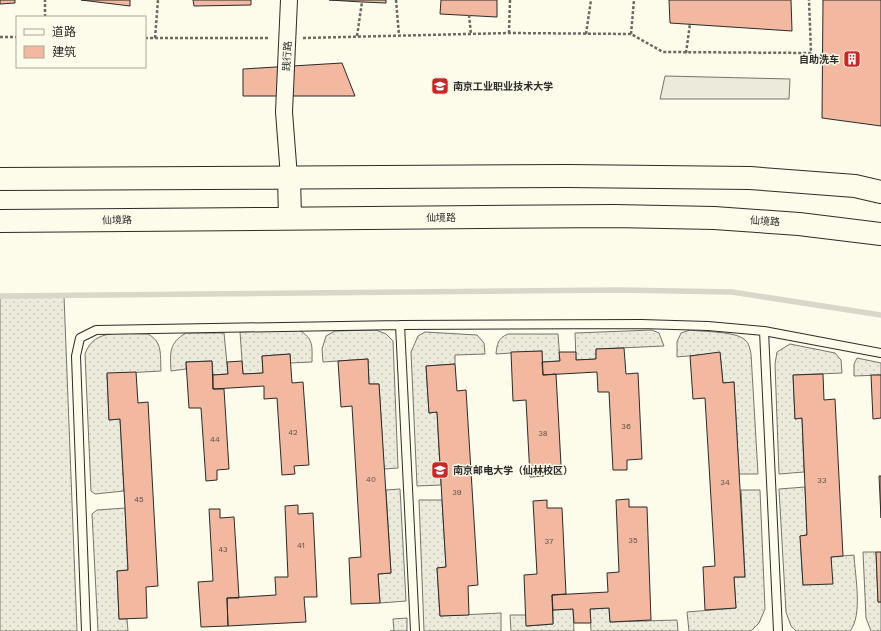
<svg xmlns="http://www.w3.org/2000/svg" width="881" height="631" font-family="'Work Sans','Noto Sans SC',sans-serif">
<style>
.grass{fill:url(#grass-dots);stroke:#74746e}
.parking{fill:#eceadb;stroke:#74746e}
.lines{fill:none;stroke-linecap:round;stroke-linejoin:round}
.stream{stroke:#d8d7c9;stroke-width:5.5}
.building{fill:#f2b8a0;stroke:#2b2b2b}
.lane-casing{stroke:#2b2b2b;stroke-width:10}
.street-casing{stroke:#2b2b2b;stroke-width:18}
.secondary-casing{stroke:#2b2b2b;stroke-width:24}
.path{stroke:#6a6964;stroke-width:2.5;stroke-dasharray:3 2;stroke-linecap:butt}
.lane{stroke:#fdfbea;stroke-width:8}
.street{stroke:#fdfbea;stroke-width:16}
.secondary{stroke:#fdfbea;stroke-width:22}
.labels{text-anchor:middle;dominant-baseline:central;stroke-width:3;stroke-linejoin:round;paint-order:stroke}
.number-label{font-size:8px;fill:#5d4e48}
.street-label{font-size:10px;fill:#2b2b2b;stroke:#fdfbea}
.poi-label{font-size:10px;font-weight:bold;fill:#2b2b2b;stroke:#fdfbea;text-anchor:start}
</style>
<defs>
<pattern id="grass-dots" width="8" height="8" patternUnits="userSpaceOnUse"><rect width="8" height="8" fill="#ecebdb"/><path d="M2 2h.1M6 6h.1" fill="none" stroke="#cbcabc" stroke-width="1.8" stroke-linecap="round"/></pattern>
</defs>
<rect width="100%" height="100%" fill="#fdfbea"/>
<!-- grass -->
<path class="grass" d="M0,296H64L77,631H0Z
M299,330C314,339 312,346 312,362L290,363V354L262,356L263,373L243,374L240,332Z
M376,330L386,334L393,341L398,468L384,469L379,384H369L368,359L323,362L322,349L326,336L335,331Z
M652,330L659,333L664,346L596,349V359L576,360L575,333Z
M690,330C703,332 736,331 745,340C749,343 750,349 751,354L758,474H739L734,382L723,383L720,353L677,357V342L681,333Z
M425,332L477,335L484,343L485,354L455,355V364L426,366L429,413L437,412L441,485L417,486L411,352L418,336Z
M186,333H224L228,374L213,375L212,361L186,362V369L171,371C170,352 169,343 186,333Z
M148,334C163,342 160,355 161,371L107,374L109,420L120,419L124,491L95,494L91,491L85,354C94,327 124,334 148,334Z
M508,334H558L560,361L542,362V351L496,354C497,344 498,338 508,334Z
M790,344L835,353L841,360L842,373L793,375L795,419L802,418L804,472L779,474L775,364L777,352Z
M857,358L881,363V375L854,376V364Z
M805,487L807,535L800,536L803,585L832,583L831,557L854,555C855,576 863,615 850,631H796L791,626L786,612L779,489Z
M400,489L406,601L380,603L378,574L391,573L386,490Z
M741,490H760L765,609L759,623L751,631H689L687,612L736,608L734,577H745Z
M419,500H442L446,567L437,568L440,616L501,613V631H424Z
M125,508L128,570L117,571L119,619H127L128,631H98L92,514L97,510Z
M863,552H876L878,602H881V631H871L866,618Z
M609,608L610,622L677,620L678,631H591L590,609Z
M573,609L574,631H511L510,615H526L527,626L553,624V610Z
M407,618V631H390H394L393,619Z"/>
<!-- parking -->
<path class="parking" d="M665,76L790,79L789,99H660Z"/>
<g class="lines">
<!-- stream -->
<path class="stream" d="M0,296L620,290L732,292L881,315"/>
</g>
<!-- building -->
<path class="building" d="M0,0H15V3L0,4Z
M81,0H130V6Z
M193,0H251V5L194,6Z
M329,0H386V3L362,2Z
M441,0H497V17L440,14Z
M669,0H791L792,31L670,23Z
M823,0H881V126L822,118Z
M342,63L355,96H243V69Z
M624,348L626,374L638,373L642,459L627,460V470H613L609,392H598L597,372L543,375L542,362L560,361L559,352H576V360L596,359V349Z
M542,351L543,375L556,374L561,465L544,466V476L530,477L526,400L513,401L511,352Z
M720,352L723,383L734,382L745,577H734L736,608L705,610L703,567L715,566L705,398L693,399L690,356Z
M290,354L292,383L303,382L309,465L294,466L295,474L282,475L277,398L264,399V386L213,389V375L228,374L227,362L242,361L243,374L263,373L262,356Z
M368,359L369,384H379L391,573L378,574L380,603L351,604L349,558L361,557L352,406L341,407L338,361Z
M212,361L213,389H224L229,469L217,470V480L206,481L201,408H189L186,362Z
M455,364L457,391L466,390L478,585L468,586L469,615L440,616L437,568L446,567L442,500L437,412L429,413L426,366Z
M136,372L138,403L148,402L158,586L146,587L147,618L119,619L117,571L128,570L125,508L120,419L109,420L107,373Z
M823,374L824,400L835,399L843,556L831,557L833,584L803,585L800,536L807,535L805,487L802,418L795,419L793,375Z
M871,375H881V418L873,419Z
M879,476H881V518Z
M629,499V507H647L651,620L610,622L609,608L590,609L591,623H574L573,609L553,610L552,595L608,592L607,573L619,572L616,500Z
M547,500V508H562L566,594L552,595L553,624L526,626L524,575L537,574L533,501Z
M298,505V514L313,513L317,597H304L306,622L228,626L227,598L276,595L275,577H288L285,506Z
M209,509H220V518L234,517L239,598H227L228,626L201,627L198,582L213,581Z
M876,552H881V602H878Z"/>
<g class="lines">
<defs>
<path id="lane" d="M400,325L415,631
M764,331L778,631
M86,631L76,356L80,338L96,330L400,325L641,324L708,326L764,331L881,353"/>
<path id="street" d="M289,177L284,112L289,0"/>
<path id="secondary" d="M289,177L290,218
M0,179L567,176L750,178L855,186L881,192
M0,221L614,216L714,218L799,224L881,234"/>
</defs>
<!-- lane casing -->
<use href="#lane" class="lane-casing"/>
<!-- street casing -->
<use href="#street" class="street-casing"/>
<!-- secondary casing -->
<use href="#secondary" class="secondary-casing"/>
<!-- path -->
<path class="path" d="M396,0L399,35
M469,15L471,34
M45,17V0
M509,33L510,0
M586,34L591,0
M631,34L634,0
M357,36L362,2
M0,37H17
M145,38H270
M155,38L158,0
M303,38L509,33L631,34L663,52L811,53L809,0
M686,53L690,24"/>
<!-- lane -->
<use href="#lane" class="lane"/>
<!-- street -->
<use href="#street" class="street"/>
<!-- secondary -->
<use href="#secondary" class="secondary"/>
</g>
<!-- icons -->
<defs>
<symbol id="building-square" viewBox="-11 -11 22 22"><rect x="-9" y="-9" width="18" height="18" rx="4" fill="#c62828" stroke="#fdfbea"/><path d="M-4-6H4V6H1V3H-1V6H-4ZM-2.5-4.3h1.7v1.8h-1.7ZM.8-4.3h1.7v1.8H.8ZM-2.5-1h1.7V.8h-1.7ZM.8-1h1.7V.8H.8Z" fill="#fff"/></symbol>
<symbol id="university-square" viewBox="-11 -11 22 22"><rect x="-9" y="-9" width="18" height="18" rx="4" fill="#c62828" stroke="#fdfbea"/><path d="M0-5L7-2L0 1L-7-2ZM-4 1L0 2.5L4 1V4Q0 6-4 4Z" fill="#fff"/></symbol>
</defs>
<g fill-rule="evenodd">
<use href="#building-square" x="842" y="49" width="20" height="20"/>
<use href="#university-square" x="430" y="76" width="20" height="20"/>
<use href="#university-square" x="430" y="460" width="20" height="20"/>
</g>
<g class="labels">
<!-- number labels -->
<g class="number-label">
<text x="626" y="426">36</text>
<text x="293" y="432">42</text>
<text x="543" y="433">38</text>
<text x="215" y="439">44</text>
<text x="371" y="479">40</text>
<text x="822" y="480">33</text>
<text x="725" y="482">34</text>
<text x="457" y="492">39</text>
<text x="139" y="499">45</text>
<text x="633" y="540">35</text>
<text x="549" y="541">37</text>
<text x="301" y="545">41</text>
<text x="223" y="549">43</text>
</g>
<!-- street labels -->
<g class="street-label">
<text transform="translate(287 56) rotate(-87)">践行路</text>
<text x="441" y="217">仙境路</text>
<text transform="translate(117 220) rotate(-1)">仙境路</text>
<text transform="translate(765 221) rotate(4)">仙境路</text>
</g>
<!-- poi labels -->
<g class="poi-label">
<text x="839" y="59" text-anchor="end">自助洗车</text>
<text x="453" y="86">南京工业职业技术大学</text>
<text x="453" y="470">南京邮电大学（仙林校区）</text>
</g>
</g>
<!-- legend -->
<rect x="16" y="16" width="130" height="52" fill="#fdfbea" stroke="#a9a89e"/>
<rect x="24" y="29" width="20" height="6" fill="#fdfbea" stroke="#a9a89e"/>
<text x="52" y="36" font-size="12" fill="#2b2b2b">道路</text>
<rect x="24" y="46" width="20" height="12" fill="#f2b8a0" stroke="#a9a89e"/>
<text x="52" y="56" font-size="12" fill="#2b2b2b">建筑</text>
</svg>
